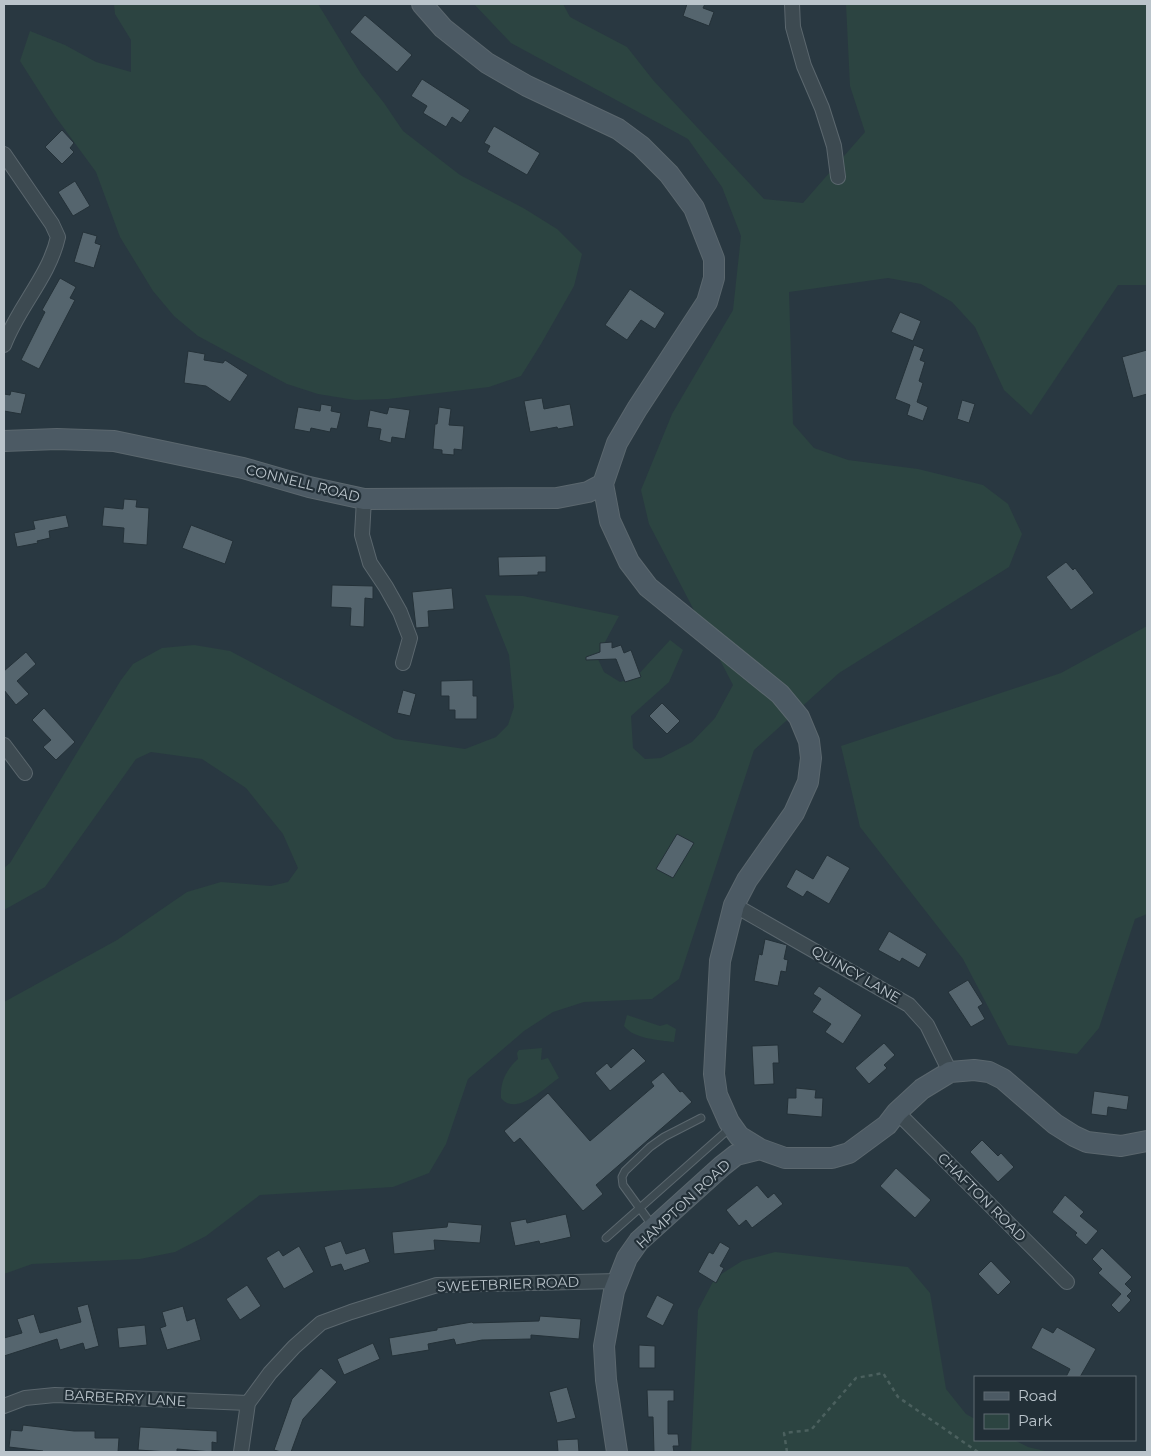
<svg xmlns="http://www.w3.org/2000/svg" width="1151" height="1456" font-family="Montserrat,sans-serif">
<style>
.green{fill:#2c4441}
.building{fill:#55656e;stroke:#243138}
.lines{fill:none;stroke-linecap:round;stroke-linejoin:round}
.lane-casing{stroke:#5b676e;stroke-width:9}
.street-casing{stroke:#5b676e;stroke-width:16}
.secondary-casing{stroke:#5b676e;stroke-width:22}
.path{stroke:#4b605e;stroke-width:2.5;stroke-dasharray:4 4;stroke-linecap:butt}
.lane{stroke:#3d4a51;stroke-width:7}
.street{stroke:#3d4a51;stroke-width:14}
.secondary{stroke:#4c5a64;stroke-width:20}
.labels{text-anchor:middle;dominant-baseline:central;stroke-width:4.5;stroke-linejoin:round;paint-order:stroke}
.street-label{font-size:14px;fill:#bac4cb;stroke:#222f37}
</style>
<rect width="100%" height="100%" fill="#293841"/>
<!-- green -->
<path class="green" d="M114,4H318L361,74L384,103L403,131L460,175L525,209L557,229L582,254L574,286L541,344L521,376L489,387L388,399L355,400L318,394L287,384L198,336L174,316L153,291L120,237L96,172L55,116L20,61L30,31L65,45L96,62L131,72V40L115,14Z
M474,4H563L570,17L627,47L653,80L764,199L803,203L865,132L850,86L846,4H1147V285H1118L1031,415L1004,390L975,327L952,302L921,284L888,278L789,292L793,424L814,448L848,460L918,469L983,485L1008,504L1022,534L1009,567L839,673L754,750L679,979L652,999L584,1002L553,1012L524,1031L468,1079L446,1144L429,1173L393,1187L260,1195L206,1236L175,1252L140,1259L32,1264L4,1274V1002L117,940L187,892L221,882L271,886L288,882L298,868L283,834L246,788L202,759L151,752L136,759L45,887L4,910V868L10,863L121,680L133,664L162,648L194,645L230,651L395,739L465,749L496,737L508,725L514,707L509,655L485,595L523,596L619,616L597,657L604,672L620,682L636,677L670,640L683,650L669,682L631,716L633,748L645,759L661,758L692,742L715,718L733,685L649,524L641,490L672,414L733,310L741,236L722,187L688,139L511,43Z
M1147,626V914L1135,919L1099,1028L1077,1054L1008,1045L963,959L860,827L841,746L1061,673Z
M627,1015L660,1026L667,1024L676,1029L674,1042C659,1040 634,1039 624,1026Z
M542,1048L541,1060L548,1058L559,1078C544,1088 516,1117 501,1098C500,1082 506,1070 518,1059L517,1053L519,1050Z
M775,1252L908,1267L930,1293L946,1389L966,1414L975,1419V1440H1014L1028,1447L1049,1452H691L698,1310L715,1278L742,1261Z"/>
<!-- building -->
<path class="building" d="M687,4H705L703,8L714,12L709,26L683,16Z
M365,15L412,55L397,72L350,32Z
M422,79L470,110L461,123L452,117L446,127L423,113L427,106L411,96Z
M494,126L540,153L527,175L487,152L490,146L484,143Z
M62,130L74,143L70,148L74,152L62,164L45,147Z
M75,181L90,206L73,216L58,192Z
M83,232L97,236L95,243L101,245L94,268L74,262Z
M60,278L76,287L70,298L75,300L39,369L21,360L45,312L42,310Z
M630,289L665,313L655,329L641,320L627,340L605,325Z
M900,312L921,321L913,341L891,332Z
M914,345L924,349L920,360L925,362L919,381L923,383L917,402L928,407L923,421L907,415L910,405L895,399Z
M1147,350V394L1133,398L1122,357Z
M188,351L205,354L204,360L223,363L225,360L248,375L230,402L206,386L184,383Z
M11,391L26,394L21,414L4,411V394L10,395Z
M542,398L544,409L570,404L574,426L558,429L557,427L530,432L524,401Z
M962,400L975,404L969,423L957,419Z
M321,404L332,406L331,411L341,413L337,429L331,428L330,432L311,428L310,432L294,429L298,407L320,411Z
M389,407L410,410L405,439L392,437L391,443L379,440L381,429L367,427L370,410L387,414Z
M439,407L451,409L449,425L464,426L462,450L454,449V455L442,454V450L433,449L435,424H437Z
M124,499L137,500L136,507L149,508L147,545L123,543L124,528L102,526L104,507L123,509Z
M66,515L69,527L49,531L50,538L37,541L38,543L17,547L14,533L35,529L33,521Z
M191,525L233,541L225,564L182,548Z
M546,556V572H538V575L499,576L498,557Z
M1066,562L1073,570L1075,568L1094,593L1071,610L1046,577Z
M332,585L373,586V599L365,598L364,627L350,626L351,608L331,607Z
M452,588L454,609L428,611L429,627L416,628L412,592Z
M612,642V648L621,645L624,653L631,650L641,677L625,682L616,659L586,660V657L600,652V643Z
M26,652L36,664L17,681L29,694L16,705L4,690V671Z
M473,680V696H477V719H455V710H449V696H441V681Z
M403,690L416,694L410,716L397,713Z
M662,703L680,721L667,734L649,716Z
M44,708L75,742L56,760L43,747L51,740L32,720Z
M677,834L694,843L673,878L656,869Z
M827,855L850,868L829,904L807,891L803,897L786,887L796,869L813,879Z
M889,931L927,954L919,968L902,958L900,962L878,950Z
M765,939L787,945L784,959L788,960L786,972L781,971L778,986L754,981L759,954L762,955Z
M968,980L983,1004L978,1007L985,1019L971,1027L948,992Z
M819,986L862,1015L843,1044L825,1032L831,1024L812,1012L821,999L813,994Z
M884,1043L895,1055L884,1065L887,1068L869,1084L855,1068Z
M778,1045L779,1063H773L774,1084L754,1085L752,1046Z
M633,1048L646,1061L610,1091L595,1073L607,1063L611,1068Z
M663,1072L680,1092L682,1091L692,1102L596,1185L603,1194L583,1211L520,1138L514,1143L504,1131L548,1093L590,1141L654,1086L651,1082Z
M796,1088L816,1090L815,1098H823L822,1117L787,1114L788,1098H796Z
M1094,1091L1129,1096L1127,1110L1108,1107L1107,1116L1091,1114Z
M982,1140L998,1156L1001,1153L1014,1167L998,1182L970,1152Z
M896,1168L931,1200L915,1218L880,1186Z
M757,1185L768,1198L774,1193L783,1204L752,1228L746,1220L739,1226L726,1210Z
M1065,1195L1084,1212L1080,1216L1098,1231L1086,1245L1075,1235L1077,1233L1052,1212Z
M566,1214L571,1237L540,1244L539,1241L515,1246L510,1222L526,1219L527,1223Z
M448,1222L482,1225L480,1243L434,1240L435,1250L394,1254L392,1232L447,1227Z
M341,1241L346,1254L365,1248L370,1262L344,1271L341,1264L331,1267L324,1247Z
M720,1242L730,1248L720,1266L724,1268L716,1283L698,1272L709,1252L713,1254Z
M299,1246L314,1272L284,1289L266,1258L279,1250L283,1256Z
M1102,1248L1132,1277L1125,1284L1132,1291L1127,1296L1131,1300L1119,1313L1111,1305L1121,1294L1098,1273L1102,1269L1092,1259Z
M991,1261L1011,1282L998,1295L978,1274Z
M247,1285L261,1306L240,1320L226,1299Z
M657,1295L674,1304L663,1326L646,1317Z
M88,1304L99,1346L85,1350L83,1343L60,1350L57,1339L4,1356V1338L22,1333L17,1319L34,1314L40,1333L81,1322L77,1307Z
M183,1306L187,1321L195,1318L201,1340L167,1350L160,1328L166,1326L162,1312Z
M540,1316L581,1319L579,1339L531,1335V1339L482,1340L456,1345L454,1339L428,1344L429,1350L392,1356L389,1338L437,1330V1328L472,1322L473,1323L539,1321Z
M145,1325L147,1345L119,1348L117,1328Z
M1042,1327L1053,1333L1057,1327L1096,1349L1080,1377H1066L1070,1369L1031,1348Z
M373,1343L380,1359L344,1375L337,1359Z
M639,1345L655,1346V1368H639Z
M321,1368L337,1382L303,1419L291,1452H281L274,1450L292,1399Z
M567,1387L576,1418L557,1423L549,1392Z
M647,1390H674V1401H668V1434H678L679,1446H673L674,1452H654L653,1417H648Z
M23,1425L74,1431H95V1438H119L118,1452H43V1451L9,1447L11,1430L22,1431Z
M140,1427L217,1431V1443L212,1442V1452L177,1449V1452H169L138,1450Z
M578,1439L579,1452H558L557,1440Z"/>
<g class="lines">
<defs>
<path id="lane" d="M652,1225L623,1185L622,1177L625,1171L650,1147L664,1137L701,1118
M606,1238L730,1128"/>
<path id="street" d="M792,4L793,27L804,66L822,108L834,146L838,177
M4,154L52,224L58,237C49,277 18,307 4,345
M364,499L362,535L370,563L386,587L400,612L410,638L403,663
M4,745L25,773
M734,905L909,1005L927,1025L950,1072
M897,1112L1067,1282
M4,1406L25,1398L55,1395L248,1403
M241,1452L248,1403L270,1373L294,1347L321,1323L351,1312L437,1285L618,1281"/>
<path id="secondary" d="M422,4L443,28L487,63L527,86L618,129L641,146L669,174L694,208L714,259V278L707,302L637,409L617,443L603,484L610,521L629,562L648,587L780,694L799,717L809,741L811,758L808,782L794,813L747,880L734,905L720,961L714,1074L717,1095L729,1122L739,1136L760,1149L785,1158H832L849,1153L887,1125L897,1112L922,1089L950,1072L974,1070L989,1072L1003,1079L1055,1124L1074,1136L1087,1142L1121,1146L1147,1141
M4,441L57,439L114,441L243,468L309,487L364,499L557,498L588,492L603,484
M617,1452L606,1380L604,1346L614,1291L627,1258L639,1241L722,1166L736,1155L760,1149"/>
</defs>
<!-- lane casing -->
<use href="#lane" class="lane-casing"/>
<!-- street casing -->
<use href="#street" class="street-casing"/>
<!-- secondary casing -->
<use href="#secondary" class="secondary-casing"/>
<!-- path -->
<path class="path" d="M787,1452L784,1433L811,1430L856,1378L883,1373L898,1397L978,1452"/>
<!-- lane -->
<use href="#lane" class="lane"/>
<!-- street -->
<use href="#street" class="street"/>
<!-- secondary -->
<use href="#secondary" class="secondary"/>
</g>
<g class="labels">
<!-- street labels -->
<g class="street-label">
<text transform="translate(303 483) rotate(14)">CONNELL ROAD</text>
<text transform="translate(856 974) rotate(30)">QUINCY LANE</text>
<text transform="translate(982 1197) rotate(45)">CHAFTON ROAD</text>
<text transform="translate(683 1204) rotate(-43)">HAMPTON ROAD</text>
<text transform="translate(508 1284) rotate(-2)">SWEETBRIER ROAD</text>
<text transform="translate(125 1398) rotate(3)">BARBERRY LANE</text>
</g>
</g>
<!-- border -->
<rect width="1151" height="1456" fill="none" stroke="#bac4cb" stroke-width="10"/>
<!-- legend -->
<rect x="974" y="1376" width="162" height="65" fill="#222f37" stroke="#5f6b72"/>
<rect x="984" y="1392" width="25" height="8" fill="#4c5a64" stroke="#5f6b72"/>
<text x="1018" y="1401" font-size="15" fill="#bac4cb">Road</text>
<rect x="984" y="1414" width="25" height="15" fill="#2c4441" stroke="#5f6b72"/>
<text x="1018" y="1426" font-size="15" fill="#bac4cb">Park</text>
</svg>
